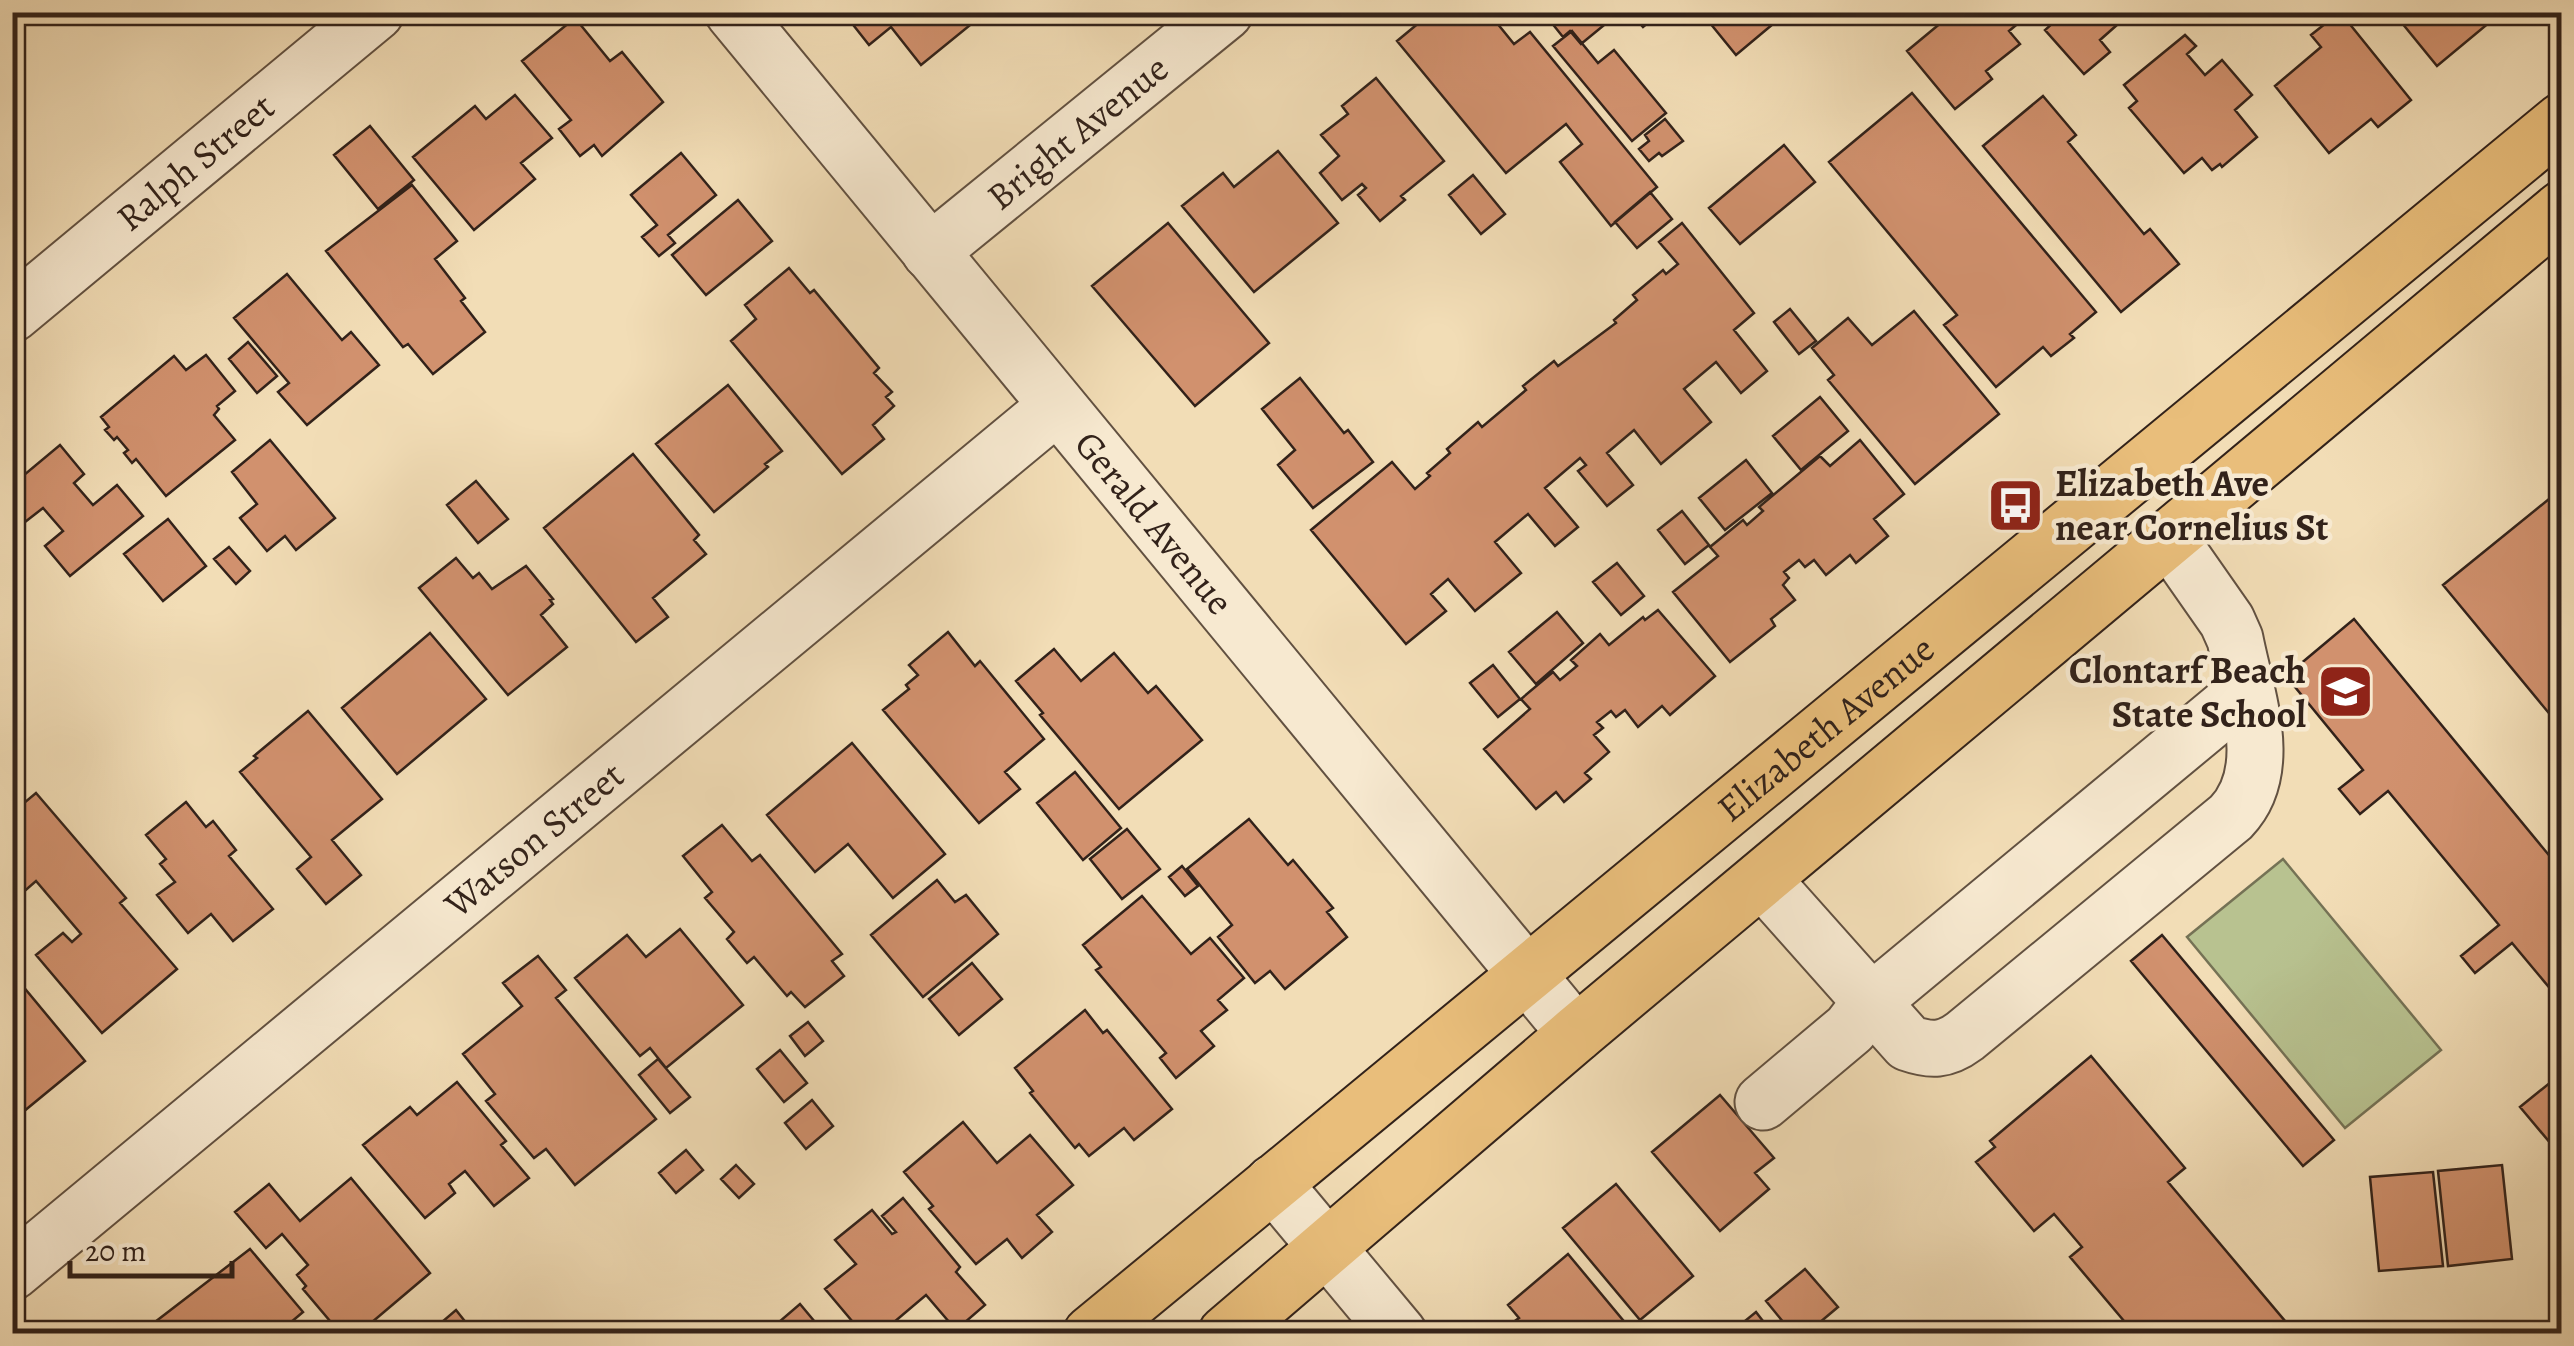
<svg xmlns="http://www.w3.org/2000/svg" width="2574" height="1346" font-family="Alegreya,serif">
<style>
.green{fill:#b8c290;stroke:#757255;stroke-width:2.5}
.building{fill:#d1916e;stroke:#32221a;stroke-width:2.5}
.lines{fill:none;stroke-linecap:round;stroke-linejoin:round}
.minor-casing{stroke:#625141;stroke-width:59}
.highway-casing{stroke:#32221a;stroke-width:59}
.minor{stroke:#f7e9d0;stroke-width:55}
.highway{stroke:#e9be7b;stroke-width:55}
.labels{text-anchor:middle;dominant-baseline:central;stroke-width:9;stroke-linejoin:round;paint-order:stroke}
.street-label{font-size:38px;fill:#32221a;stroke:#f7e9d0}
.poi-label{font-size:38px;font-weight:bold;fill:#32221a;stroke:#f7e9d0;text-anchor:start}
</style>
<rect width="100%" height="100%" fill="#f2ddb6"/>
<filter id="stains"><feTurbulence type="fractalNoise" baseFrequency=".002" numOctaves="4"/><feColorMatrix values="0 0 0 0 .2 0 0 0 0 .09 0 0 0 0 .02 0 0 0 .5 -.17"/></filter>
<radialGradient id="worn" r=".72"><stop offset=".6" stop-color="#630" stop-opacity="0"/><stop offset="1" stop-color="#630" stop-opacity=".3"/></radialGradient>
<!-- green -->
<path class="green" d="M2283,859L2441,1050L2345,1128L2187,937Z"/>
<!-- building -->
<path class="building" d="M843,12H977L980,17L921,65L891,27L869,45Z
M1432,12H1488L1514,44L1530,32L1657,187L1611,226L1560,162L1582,144L1566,124L1506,173L1397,41Z
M1543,12H1620L1581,44L1570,31L1563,37Z
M1630,12H1661L1643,27Z
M1701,12H1764L1773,24L1736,55Z
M1954,12H2014L2021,21L2009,31L2020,44L1986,71L1992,79L1955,109L1907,51Z
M2065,12H2108L2118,24L2100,40L2110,52L2084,74L2045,30Z
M2340,12L2411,100L2378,127L2371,119L2329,153L2275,86L2321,47L2311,35Z
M2393,12H2502L2437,66Z
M575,18L610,61L622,52L663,102L602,156L594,145L580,156L559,129L571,120L522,61Z
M1572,31L1598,63L1614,50L1666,113L1632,141L1553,46Z
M2185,35L2196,46L2187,54L2205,75L2222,60L2252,95L2235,110L2257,137L2222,167L2220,164L2212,170L2202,158L2184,173L2129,108L2137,101L2124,85Z
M1376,78L1444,161L1401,196L1405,200L1380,221L1358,195L1366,188L1362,184L1342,200L1320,173L1339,156L1321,135L1348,114L1342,106Z
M1912,93L2096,312L2070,334L2074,338L2051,356L2043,347L1996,387L1944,325L1957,315L1829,162Z
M515,95L552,138L521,163L535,179L474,230L413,157L475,106L486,119Z
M2043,96L2076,135L2068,142L2144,234L2150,229L2179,264L2121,312L1983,146Z
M1665,119L1683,141L1662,156L1659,153L1649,161L1639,149L1649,141L1645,135Z
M370,126L414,180L378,209L334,155Z
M1784,145L1815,182L1740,244L1709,208Z
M1278,151L1338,223L1254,292L1182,206L1223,173L1234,187Z
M681,153L716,195L668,235L675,243L659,256L642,237L657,225L631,195Z
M1473,175L1505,214L1481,234L1449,195Z
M412,185L457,241L435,259L465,298L461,301L485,332L433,374L408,344L403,347L326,251Z
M1650,192L1672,219L1637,248L1615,222Z
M738,200L772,241L706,295L672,255Z
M1168,223L1269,343L1195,406L1092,286Z
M1682,223L1754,313L1734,330L1767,371L1741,393L1716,362L1684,389L1711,422L1661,464L1634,430L1607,453L1633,485L1607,506L1578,471L1586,465L1580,458L1545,488L1578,527L1555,546L1528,514L1495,542L1521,573L1475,611L1448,579L1431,594L1446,611L1406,644L1311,530L1392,462L1415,489L1430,476L1427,473L1450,453L1447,449L1478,422L1482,427L1526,390L1523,386L1554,361L1558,366L1616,323L1614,320L1637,300L1633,295L1663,270L1666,274L1678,264L1659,242Z
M789,268L810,293L814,290L879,368L874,373L892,392L886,397L894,406L873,425L884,439L842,474L731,341L756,319L745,305Z
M287,274L342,340L351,332L379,365L307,425L278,392L289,383L234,318Z
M1790,309L1816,341L1799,354L1774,322Z
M1914,311L1999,414L1915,484L1828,380L1834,375L1812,348L1848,318L1872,345Z
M248,342L277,376L257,393L229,359Z
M206,355L235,391L217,406L219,409L214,415L235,440L166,496L136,459L132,463L124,453L128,450L117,437L114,440L105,430L109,427L101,417L174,356L186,370Z
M1300,378L1344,433L1348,430L1373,462L1313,508L1278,465L1295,450L1262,409Z
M728,385L782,451L765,464L768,467L714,512L656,444Z
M1820,397L1848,431L1801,470L1773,436Z
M270,440L335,518L296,550L285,536L267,551L240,518L257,504L232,472Z
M1860,440L1904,494L1874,519L1888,536L1856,563L1850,555L1826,575L1814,560L1805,567L1799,560L1784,572L1789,578L1783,585L1795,600L1771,619L1775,626L1730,662L1673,592L1718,556L1710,547L1743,520L1747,525L1763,511L1759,507L1820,456L1830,466Z
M60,445L84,474L74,483L93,505L117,485L143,516L70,576L45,546L63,531L43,508L25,522L12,507V485Z
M633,454L699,535L694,540L706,554L653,598L668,617L636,642L544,528Z
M1746,460L1772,493L1725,530L1699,498Z
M476,481L508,519L478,543L447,505Z
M2549,499L2562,514V729L2443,585Z
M1682,511L1709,545L1685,564L1658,530Z
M168,519L206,566L163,601L124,554Z
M229,547L250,571L236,584L214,559Z
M456,558L473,578L479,573L492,589L526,566L553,599L550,600L553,604L541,615L567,647L508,695L419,588Z
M1617,563L1644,596L1621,615L1593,582Z
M1658,610L1715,676L1670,715L1662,706L1638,727L1625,710L1616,717L1611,711L1597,722L1603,728L1594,735L1609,752L1585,773L1591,779L1564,802L1556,792L1536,809L1484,749L1530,709L1521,699L1553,672L1560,680L1577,666L1571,660L1600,634L1609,645L1643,617L1645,620Z
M1557,612L1583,643L1536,684L1509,652Z
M2354,619L2562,871V985L2553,992L2512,943L2475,973L2461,956L2499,925L2388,791L2360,814L2339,789L2363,770L2286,676Z
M948,632L975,666L980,661L1044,739L1005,772L1020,789L979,823L883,710L909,689L906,685L918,675L909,665Z
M430,633L486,699L397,774L342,708Z
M1054,649L1081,681L1114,653L1148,693L1156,686L1202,740L1119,809L1040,715L1043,713L1016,681Z
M1493,665L1520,699L1498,717L1470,683Z
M308,711L382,799L332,840L361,875L326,904L297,869L311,857L240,772L257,758L254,756Z
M852,743L945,854L893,898L848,844L815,872L767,815Z
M1075,772L1121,828L1083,860L1037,803Z
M36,793L126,898L120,903L177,969L102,1033L36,955L63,933L72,942L81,934L36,881L20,895L12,886V813Z
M186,802L206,827L213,821L236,850L229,856L273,909L233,941L211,914L188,933L157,895L175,882L160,864L166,859L146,835Z
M1249,819L1288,865L1293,860L1333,908L1327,912L1347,937L1285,989L1270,971L1255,983L1218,937L1232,925L1187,869Z
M722,825L752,861L760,855L842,954L832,961L844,976L805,1007L791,992L787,996L754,957L747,963L727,939L734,932L705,898L712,892L683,856Z
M1127,829L1160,869L1122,899L1090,859Z
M1182,866L1198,886L1185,896L1169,877Z
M937,880L955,902L966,895L998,934L923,997L871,935Z
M1142,896L1191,954L1210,938L1244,978L1218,1000L1227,1010L1201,1031L1214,1046L1176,1078L1160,1058L1166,1053L1096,970L1101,967L1083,945Z
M680,929L743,1005L666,1068L650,1048L640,1056L575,978L627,935L646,957Z
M2162,935L2334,1140L2303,1166L2131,961Z
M538,956L566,990L556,998L656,1119L575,1185L546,1149L534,1158L486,1101L495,1094L463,1054L522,1006L503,983Z
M972,963L1002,999L959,1035L929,999Z
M12,973L85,1061L12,1121Z
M1085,1010L1103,1033L1107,1030L1172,1109L1134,1140L1124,1128L1089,1156L1079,1144L1075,1148L1030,1093L1033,1091L1015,1068Z
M808,1022L823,1041L805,1056L790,1036Z
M780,1050L807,1083L784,1102L757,1069Z
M2091,1056L2185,1168L2168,1182L2291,1328L2284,1334H2135L2070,1257L2082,1247L2054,1214L2034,1231L1976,1162L1995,1147L1990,1141Z
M658,1059L690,1097L670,1113L639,1075Z
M2562,1073V1157L2520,1107Z
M457,1082L506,1141L501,1145L529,1178L494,1206L465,1171L449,1184L455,1193L425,1218L363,1145L410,1107L417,1115Z
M1720,1095L1774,1158L1755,1173L1769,1189L1720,1231L1652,1152Z
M812,1100L833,1126L806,1149L785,1123Z
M963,1122L997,1163L1030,1135L1073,1185L1037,1215L1052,1232L1022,1258L1007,1239L976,1264L929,1209L933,1206L904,1172Z
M686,1150L703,1170L676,1193L659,1173Z
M736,1165L754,1184L739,1198L721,1179Z
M2502,1165L2512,1259L2448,1266L2438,1171Z
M2433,1172L2443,1266L2379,1271L2370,1177Z
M351,1178L430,1273L358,1334H341L303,1289L306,1286L297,1275L308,1265L282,1234L266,1248L235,1212L269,1184L300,1221Z
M1616,1184L1693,1276L1640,1320L1563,1228Z
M903,1198L960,1267L956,1272L985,1305L956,1330L926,1295L880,1334H863L825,1289L856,1264L835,1240L872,1210L892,1234L896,1232L882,1216Z
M250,1249L303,1312L277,1334H165L155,1322Z
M1568,1254L1632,1331L1629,1334H1521L1512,1323L1519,1318L1508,1305Z
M1805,1269L1838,1307L1806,1334H1793L1766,1301Z
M800,1304L825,1334H765Z
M456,1310L475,1334H428Z
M1756,1312L1773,1334H1729Z"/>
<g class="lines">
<defs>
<g id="minor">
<path id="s1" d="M733,12L1576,1034"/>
<path id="s2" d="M930,252L1225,12"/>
<path id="s3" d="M12,314L376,12"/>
<path d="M1762,879L1908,1043C1931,1051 1945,1051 1965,1036L2231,817C2276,770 2246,696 2235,639L2227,621L2169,538"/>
<path d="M1763,1102L1850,1029L1870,1003L2245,692"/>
<path d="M1273,1183L1399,1334"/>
<path id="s4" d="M12,1272L1057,406"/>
</g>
<g id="highway">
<path id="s5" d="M1091,1334L2562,121"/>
<path d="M1226,1334L1576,1034L2562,209"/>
</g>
</defs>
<!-- minor casing -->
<use href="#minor" class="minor-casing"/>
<!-- highway casing -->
<use href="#highway" class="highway-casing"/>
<!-- minor -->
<use href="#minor" class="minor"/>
<!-- highway -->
<use href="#highway" class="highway"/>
</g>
<!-- icons -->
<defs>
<symbol id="bus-square" viewBox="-11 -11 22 22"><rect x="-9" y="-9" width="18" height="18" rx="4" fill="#8f2418" stroke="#f7e9d0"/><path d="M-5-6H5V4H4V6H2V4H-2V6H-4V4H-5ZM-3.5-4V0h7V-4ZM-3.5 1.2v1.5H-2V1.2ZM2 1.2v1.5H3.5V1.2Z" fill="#fff"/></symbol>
<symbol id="school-square" viewBox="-11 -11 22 22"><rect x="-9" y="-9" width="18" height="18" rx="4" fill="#8f2418" stroke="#f7e9d0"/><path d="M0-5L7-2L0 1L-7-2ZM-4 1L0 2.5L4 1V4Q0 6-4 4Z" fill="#fff"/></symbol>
</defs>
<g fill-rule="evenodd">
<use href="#bus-square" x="1984" y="474" width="63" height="63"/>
<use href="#school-square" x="2314" y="660" width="63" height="63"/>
</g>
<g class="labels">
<!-- street labels -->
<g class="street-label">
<text stroke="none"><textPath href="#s2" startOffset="190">Bright Avenue</textPath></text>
<text stroke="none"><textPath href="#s3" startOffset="238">Ralph Street</textPath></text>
<text stroke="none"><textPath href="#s1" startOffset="662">Gerald Avenue</textPath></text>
<text stroke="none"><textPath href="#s5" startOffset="952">Elizabeth Avenue</textPath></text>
<text stroke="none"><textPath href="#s4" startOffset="678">Watson Street</textPath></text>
</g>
<!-- poi labels -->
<g class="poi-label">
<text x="2055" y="483">Elizabeth Ave<tspan x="2055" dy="44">near Cornelius St</tspan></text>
<text x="2306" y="670" text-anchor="end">Clontarf Beach<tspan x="2306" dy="44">State School</tspan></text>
</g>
</g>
<!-- margin -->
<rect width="2574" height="1346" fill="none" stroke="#f2ddb6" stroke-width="50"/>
<rect x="15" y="15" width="2544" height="1316" fill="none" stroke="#32221a" stroke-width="5"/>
<rect x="25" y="25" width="2524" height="1296" fill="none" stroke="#32221a" stroke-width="2.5"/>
<!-- scale -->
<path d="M70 1261v15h162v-15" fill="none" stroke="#32221a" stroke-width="5"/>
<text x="85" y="1261" font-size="30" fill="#32221a" stroke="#f7e9d0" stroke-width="8" paint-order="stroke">20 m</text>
<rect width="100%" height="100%" filter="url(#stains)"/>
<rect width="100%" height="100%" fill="url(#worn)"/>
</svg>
